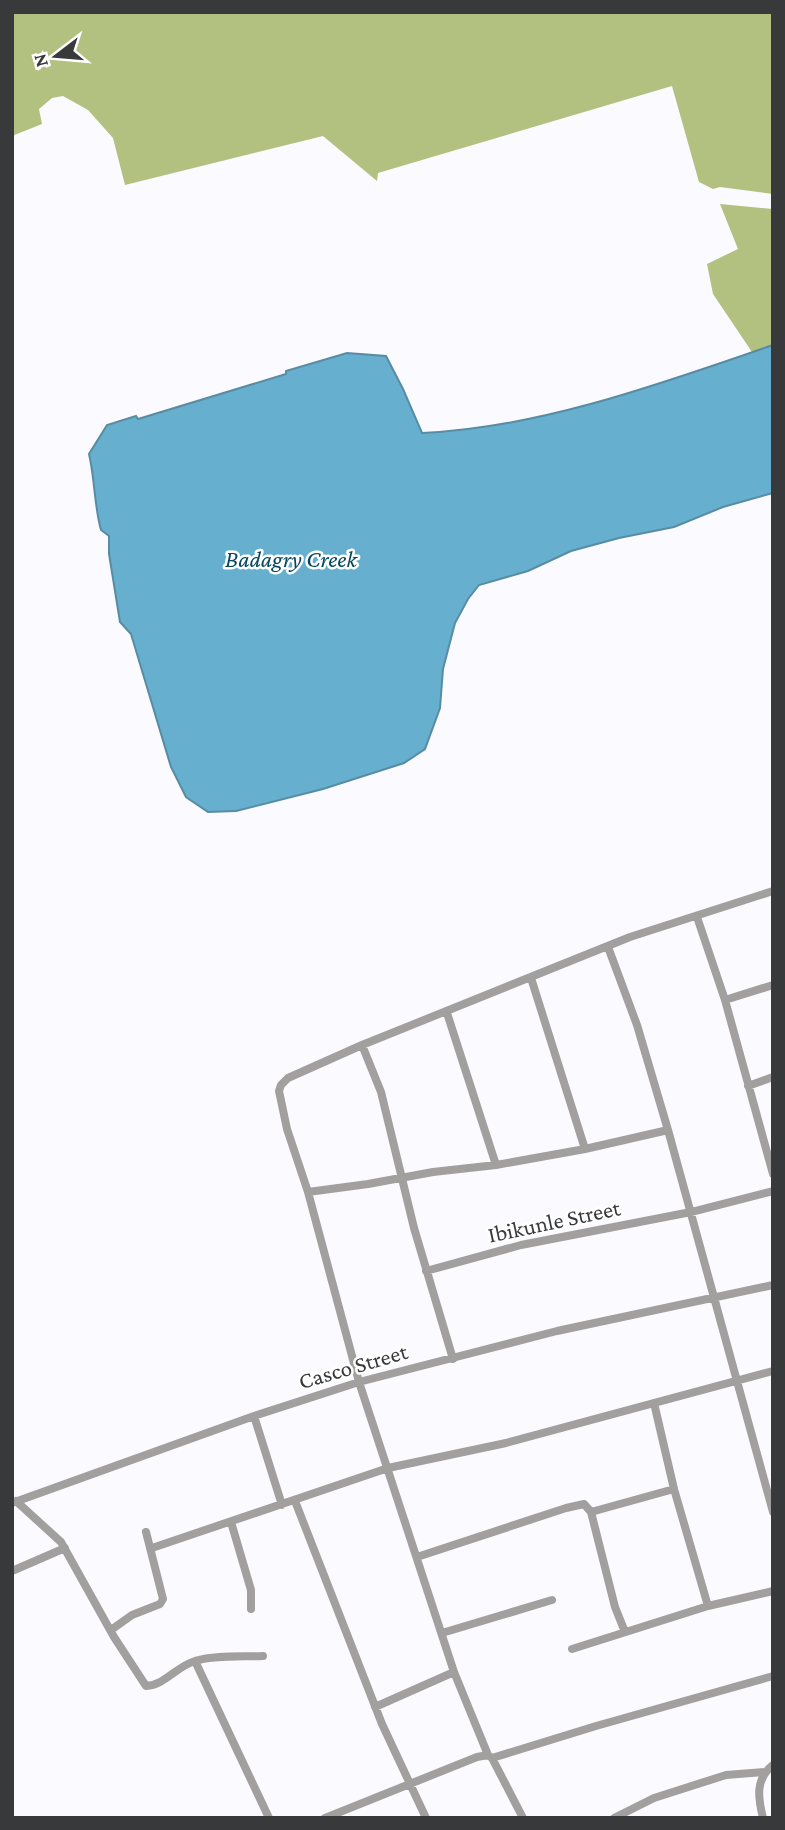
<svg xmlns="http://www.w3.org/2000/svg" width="785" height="1830" font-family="'Crimson Pro',serif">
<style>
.forest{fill:#b2c080}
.water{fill:#66afcf;stroke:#588ca3;stroke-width:2}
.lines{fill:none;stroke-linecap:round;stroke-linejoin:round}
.minor{stroke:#a29f9f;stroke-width:8}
.labels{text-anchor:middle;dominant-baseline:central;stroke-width:5;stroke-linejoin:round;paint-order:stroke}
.street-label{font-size:23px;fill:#38393b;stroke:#fff}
.water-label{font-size:24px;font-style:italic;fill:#06475d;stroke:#fff}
</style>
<rect width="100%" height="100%" fill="#fafaff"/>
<!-- forest -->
<path class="forest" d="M12,12H773V194L720,187L713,189L699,182L672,86L378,173L377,181L323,136L125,185L113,138L88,110L63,96L52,98L39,109L42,124L12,136Z
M720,204L773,209V345L752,352L713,294L707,264L738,249Z"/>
<!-- water -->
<path class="water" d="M773,345V493L723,507L674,527L619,538L571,551L528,571L479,585L468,599L455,623L443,669L440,708L425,749L404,763L323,789L236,811L208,812L186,797L171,767L131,634L120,622L109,554V536L101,530C94,505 95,479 89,454L107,425L136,416L138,419L286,374V371L347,353L386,356L403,389L422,433C539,428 663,383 773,345Z"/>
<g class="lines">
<!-- minor -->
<path class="minor" d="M697,917L725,1000L773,1174
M608,947L637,1025L668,1130L773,1512
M531,978L585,1149
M725,1000L773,985
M447,1013L496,1165
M362,1045L381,1092L414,1228L453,1359
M748,1086L773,1077
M308,1192L368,1184L433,1172L496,1165L585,1149L668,1130
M426,1271L521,1245L691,1212L773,1191
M654,1403L674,1489L708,1606
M254,1416L282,1505
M16,1501L61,1542L114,1637L146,1686C165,1685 177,1666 195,1661C216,1655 241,1657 263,1656
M295,1501L382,1724L426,1818
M12,1503L254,1416L359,1382L557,1331L773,1285
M591,1512L615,1607L625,1632
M231,1522L251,1590V1609
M152,1548L388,1468L506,1443L773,1371
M417,1557L566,1508L584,1504L591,1512L674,1489
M12,1571L65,1548
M111,1630L132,1615L160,1604L163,1599L146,1532
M442,1633L552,1600
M572,1649L708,1606L773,1591
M195,1661L269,1818
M375,1707L454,1672
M488,1755L454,1672L359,1382L308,1192L287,1129L279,1091L281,1085L288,1078L362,1045L630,937L773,891
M492,1758L523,1818
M325,1818L477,1757L488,1755L492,1758L596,1726L773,1676
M614,1818L654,1798L726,1775L765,1772
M763,1818C758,1798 755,1779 773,1765"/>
</g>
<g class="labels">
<!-- street labels -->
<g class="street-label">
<text transform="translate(554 1221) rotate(-12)">Ibikunle Street</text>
<text transform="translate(353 1366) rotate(-16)">Casco Street</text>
</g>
<!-- water labels -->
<g class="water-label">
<text x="291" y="558">Badagry Creek</text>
</g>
</g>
<!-- border -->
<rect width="785" height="1830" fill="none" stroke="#38393b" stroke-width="28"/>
<!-- north arrow -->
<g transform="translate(56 56) rotate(254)" stroke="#ffffff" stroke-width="5" paint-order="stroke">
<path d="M0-5L12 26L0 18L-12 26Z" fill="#38393b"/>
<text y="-10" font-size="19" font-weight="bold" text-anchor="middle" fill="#38393b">N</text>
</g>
</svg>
